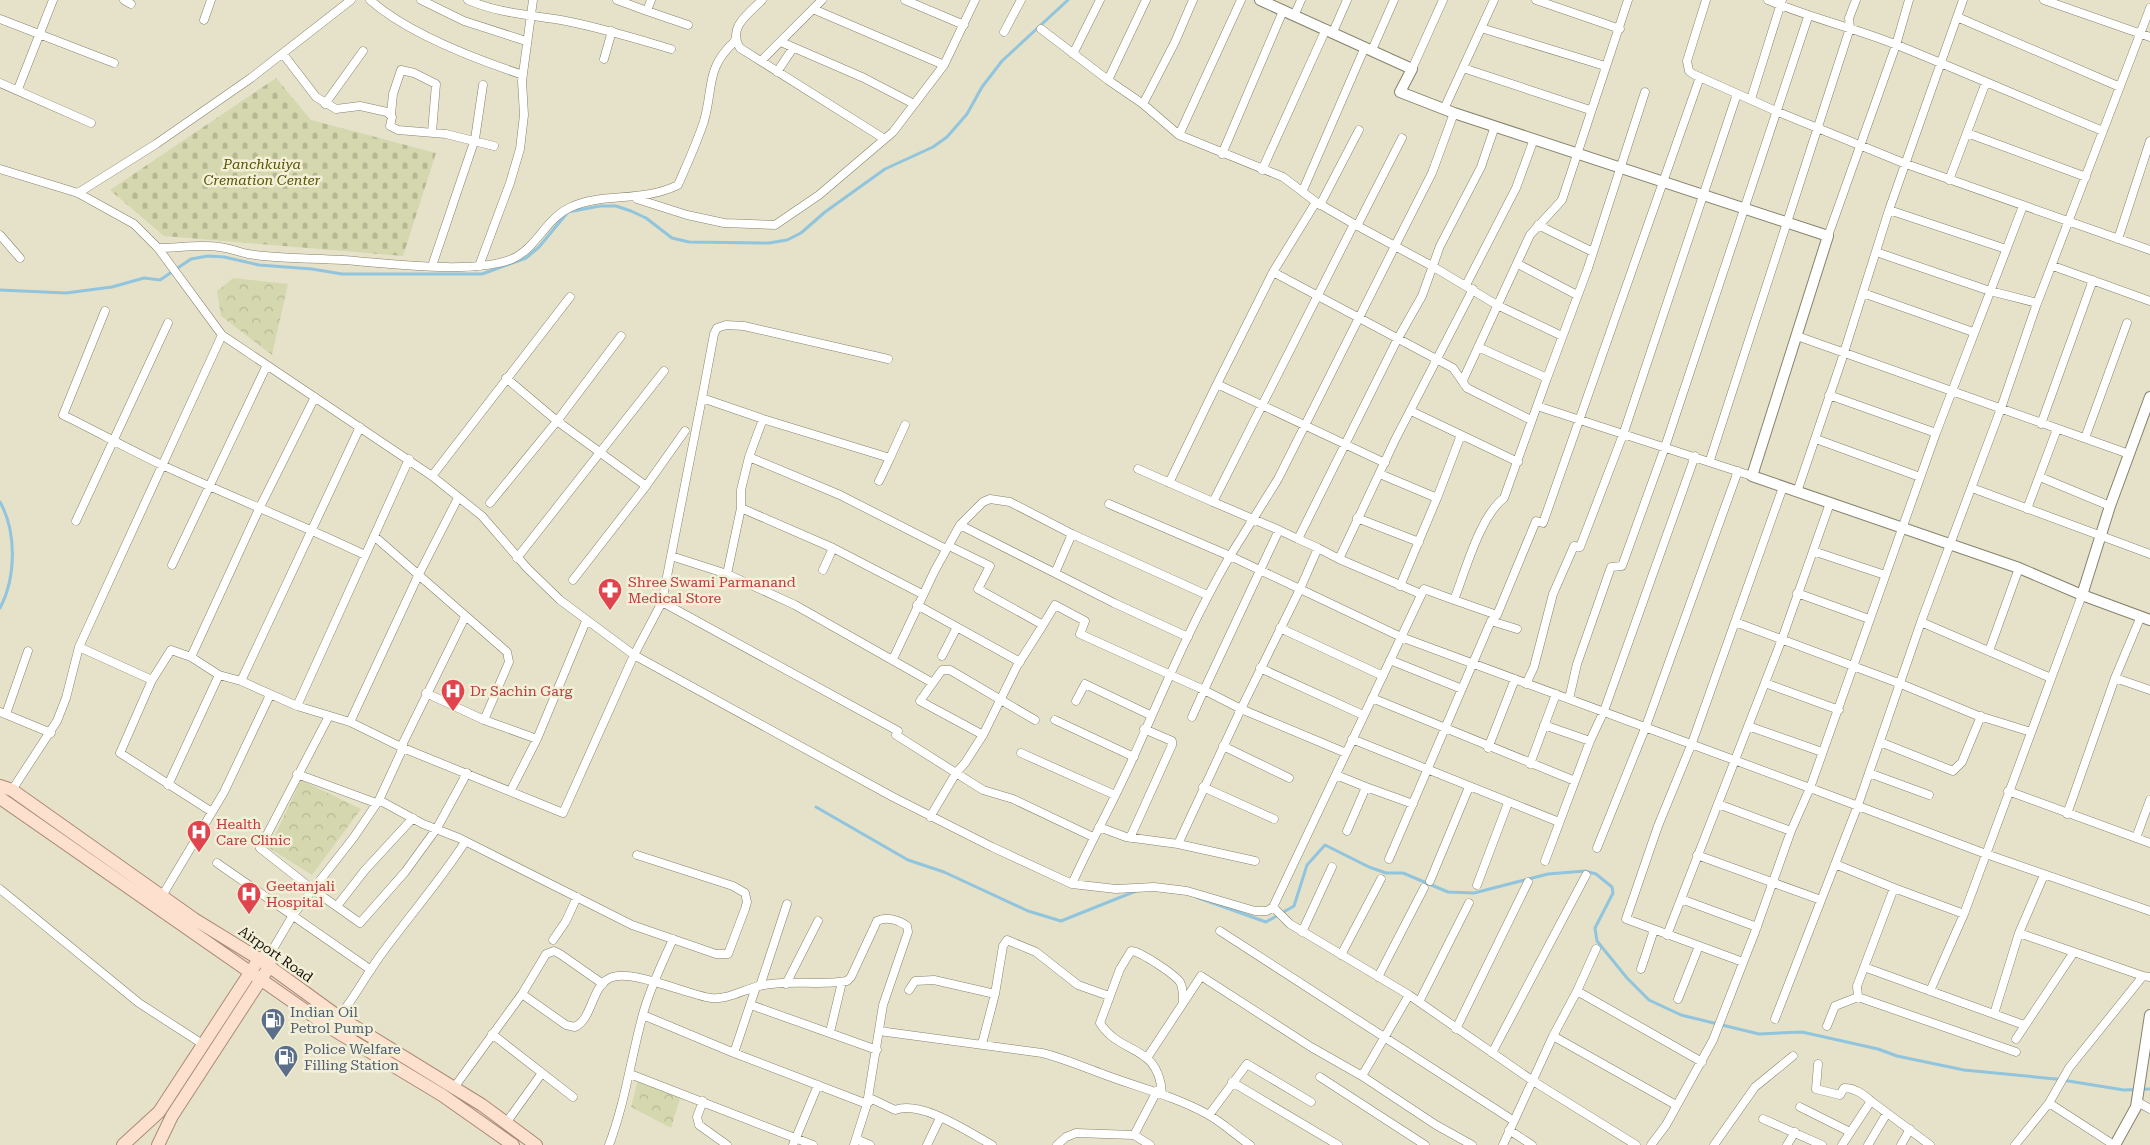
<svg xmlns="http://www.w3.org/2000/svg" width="2150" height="1145" font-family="'Roboto Serif',serif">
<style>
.cemetery{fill:url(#cemetery-stones)}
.park{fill:url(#park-crowns)}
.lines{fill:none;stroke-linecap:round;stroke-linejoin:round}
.stream{stroke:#91c4dd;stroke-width:3}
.minor-casing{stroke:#86826c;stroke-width:9}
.tertiary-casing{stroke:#86826c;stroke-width:12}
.primary-casing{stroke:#ab8a75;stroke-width:14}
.minor{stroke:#fff;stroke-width:8}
.tertiary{stroke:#fff;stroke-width:10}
.primary{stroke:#fee0cf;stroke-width:12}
.labels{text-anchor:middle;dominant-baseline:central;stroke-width:5;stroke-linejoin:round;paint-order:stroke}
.park-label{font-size:14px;font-style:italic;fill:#565603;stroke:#f4efd7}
.health-label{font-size:14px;fill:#be3a42;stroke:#f4efd7;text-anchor:start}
.street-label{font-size:14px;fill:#131109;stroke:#f4efd7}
.service-label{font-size:14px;fill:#4e5e75;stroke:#f4efd7;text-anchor:start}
</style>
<defs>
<pattern id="cemetery-stones" width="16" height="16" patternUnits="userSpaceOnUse" patternTransform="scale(1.25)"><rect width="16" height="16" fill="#d5d8ae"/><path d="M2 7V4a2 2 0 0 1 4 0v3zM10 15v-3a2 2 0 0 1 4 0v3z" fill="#b6b894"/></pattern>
<pattern id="park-crowns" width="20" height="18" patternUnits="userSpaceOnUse" patternTransform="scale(1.25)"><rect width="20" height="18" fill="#d5d8ae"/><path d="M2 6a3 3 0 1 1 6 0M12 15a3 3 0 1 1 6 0" fill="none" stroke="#b6b894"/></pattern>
</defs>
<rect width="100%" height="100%" fill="#e6e2ca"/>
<!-- cemetery -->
<path class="cemetery" d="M276,78L311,120L436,153L403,256L164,236L110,190Z"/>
<!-- park -->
<path class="park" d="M233,278L288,284L272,355L221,316L217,291Z
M301,780L361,809L312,875L269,848Z
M638,1080L681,1095L671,1128L631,1107Z"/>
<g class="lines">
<!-- stream -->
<path class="stream" d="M0,290L66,293L112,287L144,278L160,280L191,259L208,256L224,257L259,265L312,269L342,274H482L526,258L539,247L568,212L600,206H616L631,211L646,218L672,238L689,242L769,243L787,240L801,233L825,212L885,169L933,147L947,137L967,114L982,87L1002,61L1068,0
M0,502C17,532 16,578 0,608
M816,807L908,860L944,872L1028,911L1061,921L1136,891
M1196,897L1266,922L1294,906L1307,865L1325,845L1369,867L1386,873H1403L1448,892L1474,893L1548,874L1585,871L1596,874L1612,887L1613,893L1595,928L1597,941L1627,978L1649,1000L1681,1015L1759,1034L1802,1032L1878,1049L1897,1056L1964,1070L2056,1079L2124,1090L2150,1089"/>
<defs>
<path id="minor" d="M124,0L131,4
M370,0C407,33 475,59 523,75
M421,0L464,21L526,41
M468,0C500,14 533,15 566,21C602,28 637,39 671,49
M617,0L647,11L651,0
M762,0C748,14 727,28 740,48L883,138
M905,0L964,25
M1536,0L1620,29
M1706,0L1687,61L1689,71L1693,74L1778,112L1906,164L2150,250
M1768,0C1810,18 1855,28 1897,45C1966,73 2035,103 2103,131
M2044,0L2150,37
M813,9L944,65
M647,11L688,25
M1294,16L1301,0
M1957,17L2120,87
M0,19L114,63
M204,20L211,0
M1481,28L1605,66
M1041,29L1108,80L1143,104L1179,135L1283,177L1316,202L1354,224L1432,266L1497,305L1562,336
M1004,32L1021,0
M1333,32L1347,0
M781,42L864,78L914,104
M1372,50L1394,0
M283,54L316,97L336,109L360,106L387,112L392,117L390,126L398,130L446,134L494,146
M1073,54L1100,0
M604,59L612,31
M761,61L822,0
M1463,68L1590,110
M1412,69L1443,0
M777,72L793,48
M1108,80L1146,0
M0,83L91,123
M18,89L53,0
M1751,99L1782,0
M325,104L363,51
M1143,104L1175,42L1193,0
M1444,109L1494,0
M1454,113L1432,173L1395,246L1278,479L1230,556L1300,589L1318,548L1339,559L1395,440L1473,289
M391,114L393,94L401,70L414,73L436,84L432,132
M1967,133L2086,177
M1179,135L1241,0
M1222,154L1283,11
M0,169L78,193L134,224L158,248L222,335L432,476L482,516L527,568L560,600L634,655L563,813L403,748L350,722L297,706L241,681L219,675L191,657L171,650L152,680L120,753L212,812
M1262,170L1326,29
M1949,180L1986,82
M1303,190L1365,47
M78,193L156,144L251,78L351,0
M637,199L687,215L724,223L775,225L819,195L893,132L944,65L975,0
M1320,205L1359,130
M1889,210L2006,249
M1538,225L1593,252
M1357,226L1402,138
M0,235L20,258
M1828,236L1896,45L1909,0
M2118,239L2150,141
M158,248C178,248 200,244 219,247C229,248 239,252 248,254C279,259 312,258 343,260C386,263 474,275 512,259C537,248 546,218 571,207C604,192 641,203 678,185C687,164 697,143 704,121C714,86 705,69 735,41
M1876,252L1990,291L2037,303
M1518,264L1577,295
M432,266L475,139L483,85
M479,266L510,183L520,149L524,115L522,81L533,0
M2053,266L2150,301
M1273,272L1316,202
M1466,285L1516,188L1534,139
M1863,293L1973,332
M105,311L63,415C96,431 128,449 162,465C229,496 298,523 365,555
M1797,336L2129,454
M1478,347L1547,378L1537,406
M506,378L557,421L646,486
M1547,378L1588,268L1645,92
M1217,384L1273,272L1453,368L1467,388L1531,420
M1464,384L1463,380L1530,235L1562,200L1628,0
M1829,395L1936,433
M702,398L714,334L717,328L726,325L744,326L888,359
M1411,411L1518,462
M2041,424L2093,280
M2085,438L2127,323
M1816,439L1920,477
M749,457L763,419L890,458L879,481
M890,458L905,425
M1710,460L1850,28L1849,18L1856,0
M1138,469L1213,502
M1380,474L1437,498
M432,476L570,297
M2040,477L2110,506
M1169,483L1217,384L1385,463
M1972,488L2150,554
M1797,492L1841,362L1889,210L1963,0
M490,503L557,421L621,336
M741,508V490L749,457L840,495L946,549
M2027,509L2057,429
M1357,518L1419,542
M76,521L168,323
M960,525L1114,603L1188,637
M1279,530L1213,502L1354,224
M374,536L507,652L509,662L484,720
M1298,539L1318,548
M949,546L990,566L978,589L1043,625L1055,605L1085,621L1080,634L1204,690L1279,530L1298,539L1397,340L1422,296L1440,246L1481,167L1495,126
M833,548L922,594
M1813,551L1885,575
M671,556L702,398L763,419
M517,558L664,371
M1339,559L1421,594
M172,565L266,367
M1055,573L1072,534
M727,574L741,508L833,548L823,570
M573,580L646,486L685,431
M1400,586L1437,498L1461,435
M1797,593L1869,619
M1454,600L1497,615
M662,602L898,731
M917,605L1020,662
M1491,621L1517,629
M1735,622L1901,684L1976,715L2031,732
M1921,622L2051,678
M1280,628L1383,676
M79,647L152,680
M1989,651L2019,568
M942,656L957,627
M191,657L259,509L315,397
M893,659L935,570L960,525L983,502L990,499L1010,502L1072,534L1207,595
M1390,660L1462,689
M1260,668L1363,715
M2115,678L2150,690
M241,681L360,427
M931,682L795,605L727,574L671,556L662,602L634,655L893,797L992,847L1072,884L1116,889L1154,887L1187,891L1255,911H1267L1273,907
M1765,683L1839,710
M1526,684L1534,667L1553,594L1574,546L1580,547L1624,432L1737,94
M426,693L484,720L537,739
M1372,698L1575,781
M1569,699L1577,664L1611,567L1622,566L1665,447L1808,17
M1076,701L1085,684L1150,715
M297,706L409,459
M0,712L51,733
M6,714L28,651
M329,716L260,848L312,889L360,923L405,872L437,828L467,773
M1055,720L1134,757
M350,722L418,576L458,498
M1544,725L1590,741
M1748,726L1822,752
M896,735L983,790L1013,799L1093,837
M983,735L920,701L942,670H950L1035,720
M1352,739L1559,822
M1880,742L1953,771L1962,762L1981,716
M1223,746L1289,778
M1488,748L1515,679
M1021,753L1115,795
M1346,753L1241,709L1300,589L1401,637L1810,788L1936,433L2023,206
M1530,764L1556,694
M1869,773L1929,795
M297,774L376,803
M1336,775L1366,787L1347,831
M168,785L219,675
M1203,787L1274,819
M1366,787L1413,804
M12,790L57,721L66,698L79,647L222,335
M511,790L537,739L586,621
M2008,791L2150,843
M379,800L423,824L459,838L632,925L716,954H728L745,909L747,902L745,893L733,886L637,855
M1718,804L1791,831
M2067,814L2115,678L2141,616
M930,817L956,773L965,763L983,735L1017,666L1043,625
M1099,827L1126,837L1178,844L1241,709L1204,690L1192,717
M1130,838L1172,745V741L1144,729
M2136,838L2150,800
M1178,844L1255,861
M1597,848L1646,726L1738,471
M1697,855L1821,900
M1389,859L1491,621L1497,615L1536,521L1543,523L1700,77
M1545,861L1590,741L1604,711L1695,456
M217,863L371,970
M1835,864L1894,888
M1430,881L1469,787
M1072,884C1091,841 1114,801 1133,758C1164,689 1192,621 1230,556L1109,504
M1477,885L1508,803
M0,889L139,1003L204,1045
M162,896L224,792L270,695
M1681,899L1757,927
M337,906L365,870L413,818
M1964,914L1894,888L1857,986L1858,997L2016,1052
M1220,931L1514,1121
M1302,932L1332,867
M2019,933L2143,976
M1667,935L1782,639L1830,503
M553,940L566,921L577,897
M270,954L293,915L354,837L379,800L403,748V743L465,617
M1341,955L1381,879
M1743,962L1626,919L1658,826L1692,743L1783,487
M1864,967L2024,1025
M1641,969L1654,930
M1378,977L1424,888
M786,984L818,921
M760,986L787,904
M909,990L915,981L934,980L995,994
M1577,991L1702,1062
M1930,991L1964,914L2082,595
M522,994L566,1025L575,1027C593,1018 591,987 610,978C630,968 688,995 711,998C727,1000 743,990 759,986C787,979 818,986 847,981L851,977L877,921C886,916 899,920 907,926L908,932L883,1005L867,1104L854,1145
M1678,999L1699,946
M1419,1002L1469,903
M751,1005L877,1050
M1994,1014L2019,933L2044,875
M643,1015L734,1053L867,1104L872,1099L895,1110C922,1100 968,1132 992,1145
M1775,1019L1858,805L1921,622L2000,411L2036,306L2150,8
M1827,1026L1835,1006L1858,997
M329,1027C351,1006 364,977 383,952C410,915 440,881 465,842
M1456,1029L1528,882
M879,1031L1042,1053C1063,1058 1080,1066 1100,1073C1136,1087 1172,1095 1207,1114C1222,1122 1235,1135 1250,1145
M830,1032L842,982
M492,1034L573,1097
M1553,1036L1676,1105
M2016,1039L2074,952
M982,1044L995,994L1003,946L1007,940L1036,952L1078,985L1109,996
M734,1053L756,987
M1492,1053L1586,875
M1147,1058L1201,976L1311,1047L1362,1076L1436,1125L1472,1145
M1818,1064L1816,1089L1840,1095L1844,1088C1855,1088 1863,1094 1871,1101
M630,1074L813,1145
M1362,1076L1409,995
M1320,1077L1425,1145
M1232,1082L1338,1145
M453,1089L522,994L546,954L554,951L560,954L603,984
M1162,1093C1158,1043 1121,1056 1100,1023L1120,969L1131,951C1140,951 1174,974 1180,982C1183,987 1183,995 1183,1001
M703,1101L697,1117L699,1125L727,1145
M2138,1102L2150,1109
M2049,1103L2114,1145
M1800,1107L1850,1132
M1209,1115L1247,1064L1311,1102
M1763,1119L1822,1145
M506,1123L542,1073
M1509,1130L1532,1145
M1134,1135L1157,1091
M856,1139L870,1145
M609,1145C625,1103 631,1058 643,1014C650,988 662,964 673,939
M793,1145L818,1085
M927,1145L940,1118
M1057,1145L1066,1137L1076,1133L1134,1135L1150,1145
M1503,1145L1553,1036L1577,991L1596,949
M1636,1145L1533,1081L1409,995L1290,924L1273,907L1424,589L1454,600C1465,572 1480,516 1504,498L1537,406L1752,476
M1651,1145L1666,1125L1713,1040L1755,932L1791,831L1810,788L1986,854L2150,911
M1714,1145L1755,1087L1793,1056
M1787,1145L1795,1132
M1842,1145L1871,1101L1930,1145
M1868,1145L1887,1113
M1901,1145L1910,1129
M2015,1145L2049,1103L2069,1068L2143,976L2150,977"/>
<path id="tertiary" d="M1260,0L1412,69L1400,92L1454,113L1828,236L1752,476L2019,568L2082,595L2150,620
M2082,595L2110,506L2150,397
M2115,1145L2136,1107L2150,1015"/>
<path id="primary" d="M0,786L12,790L194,919L259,959L339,1017L482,1105L536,1145
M0,798L329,1027L442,1095L513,1145
M123,1145L159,1112L259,959L270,954L269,967L172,1116L158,1145"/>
</defs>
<!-- minor casing -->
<use href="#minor" class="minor-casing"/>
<!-- tertiary casing -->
<use href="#tertiary" class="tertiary-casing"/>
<!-- primary casing -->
<use href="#primary" class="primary-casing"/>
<!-- minor -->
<use href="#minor" class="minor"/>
<!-- tertiary -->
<use href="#tertiary" class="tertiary"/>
<!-- primary -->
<use href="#primary" class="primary"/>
</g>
<!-- icons -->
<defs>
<symbol id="pharmacy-pin" viewBox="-11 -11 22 30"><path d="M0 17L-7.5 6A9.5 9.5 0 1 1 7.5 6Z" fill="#e0444e" stroke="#f4efd7"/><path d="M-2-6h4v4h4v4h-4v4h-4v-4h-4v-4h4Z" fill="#fff"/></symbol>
<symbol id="hospital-pin" viewBox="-11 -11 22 30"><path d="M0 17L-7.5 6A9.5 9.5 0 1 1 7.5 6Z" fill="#e0444e" stroke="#f4efd7"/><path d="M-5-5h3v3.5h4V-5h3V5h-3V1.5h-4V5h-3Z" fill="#fff"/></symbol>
<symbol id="fuel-pin" viewBox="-11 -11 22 30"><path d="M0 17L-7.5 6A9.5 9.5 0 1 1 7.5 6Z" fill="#5c6f8a" stroke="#f4efd7"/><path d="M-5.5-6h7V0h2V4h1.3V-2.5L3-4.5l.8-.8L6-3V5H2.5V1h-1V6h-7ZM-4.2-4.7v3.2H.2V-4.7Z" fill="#fff"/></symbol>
</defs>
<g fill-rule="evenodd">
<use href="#pharmacy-pin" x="596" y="576" width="28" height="38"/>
<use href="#hospital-pin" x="439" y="677" width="28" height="38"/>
<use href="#hospital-pin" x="185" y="818" width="28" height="38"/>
<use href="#hospital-pin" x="235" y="880" width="28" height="38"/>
<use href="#fuel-pin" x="259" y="1006" width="28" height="38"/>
<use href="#fuel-pin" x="272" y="1043" width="28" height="38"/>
</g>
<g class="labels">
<!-- park labels -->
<g class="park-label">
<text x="262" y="164">Panchkuiya<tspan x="262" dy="16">Cremation Center</tspan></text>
</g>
<!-- health labels -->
<g class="health-label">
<text x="628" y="582">Shree Swami Parmanand<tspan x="628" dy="16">Medical Store</tspan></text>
<text x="470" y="691">Dr Sachin Garg</text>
<text x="216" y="824">Health<tspan x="216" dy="16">Care Clinic</tspan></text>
<text x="266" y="886">Geetanjali<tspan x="266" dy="16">Hospital</tspan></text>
</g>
<!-- street labels -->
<g class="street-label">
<text transform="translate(276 954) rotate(35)">Airport Road</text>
</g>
<!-- service labels -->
<g class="service-label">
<text x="290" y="1012">Indian Oil<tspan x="290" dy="16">Petrol Pump</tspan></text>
<text x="304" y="1049">Police Welfare<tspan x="304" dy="16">Filling Station</tspan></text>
</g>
</g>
</svg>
